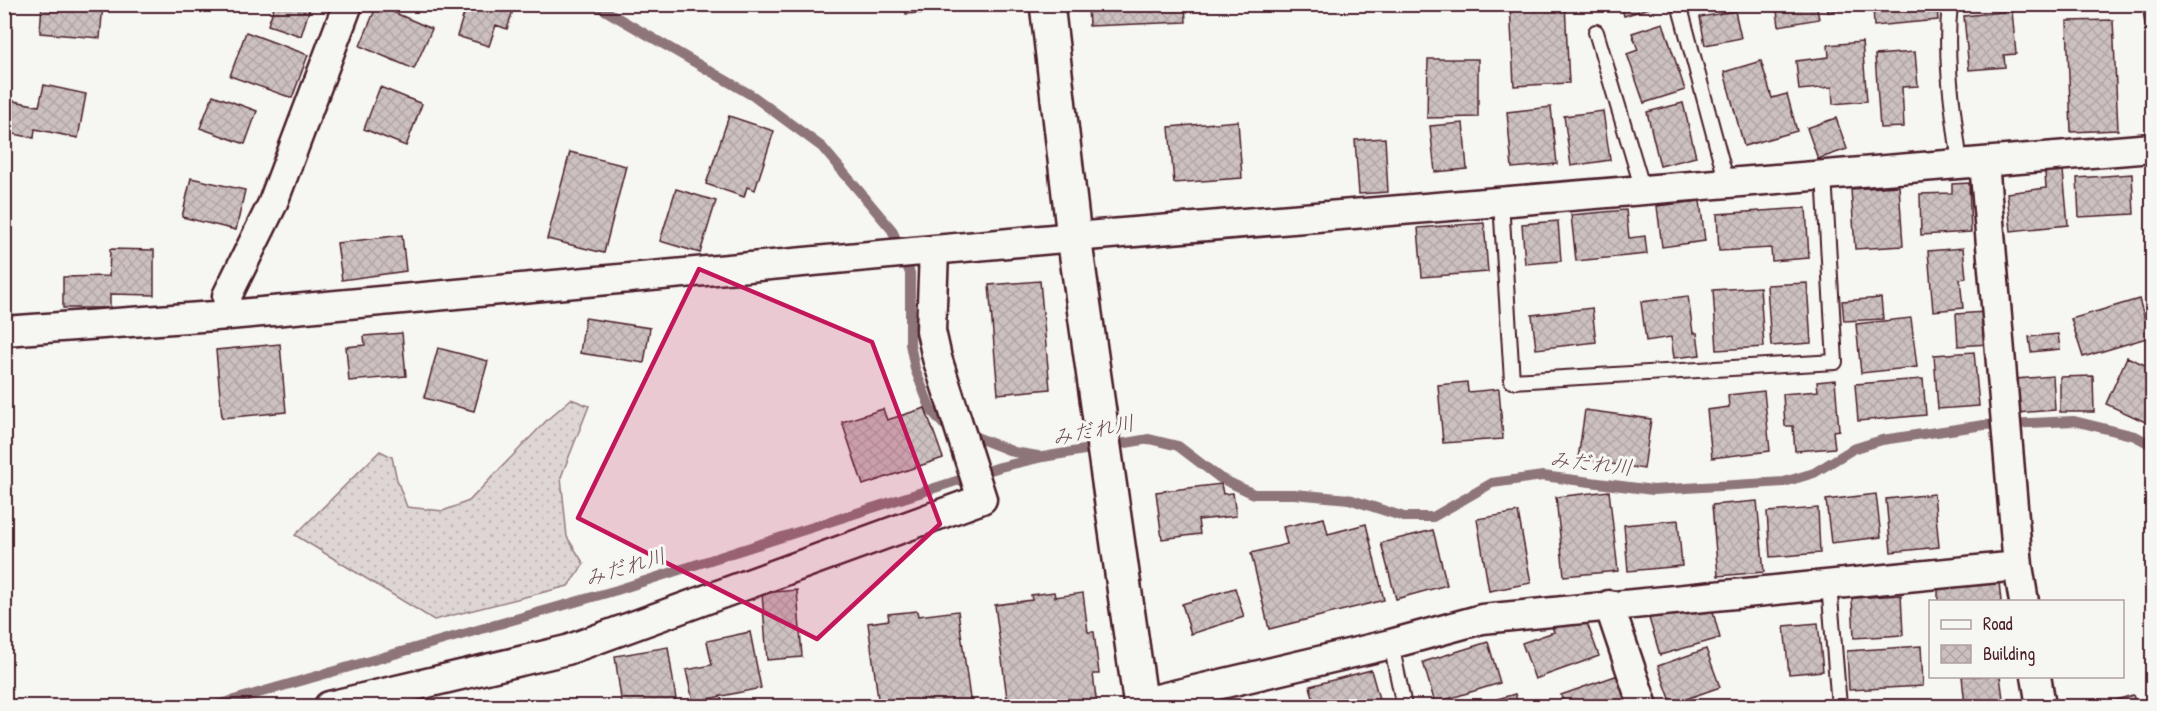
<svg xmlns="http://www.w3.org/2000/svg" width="2157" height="711" font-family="'Patrick Hand','Klee One',sans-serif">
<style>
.grass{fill:url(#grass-dots);stroke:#947a80;stroke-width:1.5}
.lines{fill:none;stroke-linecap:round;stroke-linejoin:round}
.stream{stroke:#8e747a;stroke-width:10}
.building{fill:url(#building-cross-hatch);stroke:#4a1f2b;stroke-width:1.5}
.lane-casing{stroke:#4a1f2b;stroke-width:18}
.street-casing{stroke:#4a1f2b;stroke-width:33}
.secondary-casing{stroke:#4a1f2b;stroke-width:38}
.lane{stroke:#f6f6f2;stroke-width:14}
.street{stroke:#f6f6f2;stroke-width:28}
.secondary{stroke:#f6f6f2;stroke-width:33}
.marked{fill:#c2185b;fill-opacity:0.2;stroke:#c2185b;stroke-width:4.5;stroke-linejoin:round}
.labels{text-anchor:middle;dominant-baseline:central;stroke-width:6;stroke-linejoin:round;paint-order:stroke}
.water-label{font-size:21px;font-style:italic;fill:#6c4a52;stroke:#f6f6f2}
</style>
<defs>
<pattern id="grass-dots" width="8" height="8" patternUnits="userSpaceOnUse" patternTransform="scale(1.5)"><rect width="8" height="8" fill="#ddd6d5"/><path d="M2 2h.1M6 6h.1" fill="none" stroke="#bfb7b7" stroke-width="1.8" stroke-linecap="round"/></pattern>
<pattern id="building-cross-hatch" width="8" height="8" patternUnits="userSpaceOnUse" patternTransform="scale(1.5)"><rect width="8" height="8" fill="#ccc1c0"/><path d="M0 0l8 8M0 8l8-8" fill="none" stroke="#b1a5a5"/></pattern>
</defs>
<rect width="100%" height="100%" fill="#f6f6f2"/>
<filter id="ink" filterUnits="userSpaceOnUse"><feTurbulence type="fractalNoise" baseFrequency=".0167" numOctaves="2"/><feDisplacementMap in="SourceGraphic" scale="12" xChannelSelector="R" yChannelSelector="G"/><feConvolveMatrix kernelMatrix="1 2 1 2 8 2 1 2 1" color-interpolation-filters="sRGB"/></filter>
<g filter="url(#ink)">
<!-- grass -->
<path class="grass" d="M571,399L589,406L561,477L567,537L584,564L568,586L434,620L295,535L380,451L392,457L397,480L407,507L443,511L469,501L548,419Z"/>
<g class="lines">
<!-- stream -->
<path class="stream" d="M594,4L753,96L822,147L892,230L910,273V344L915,369L931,410L943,424L1014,452L1038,456
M213,706L617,590L1000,467L1043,457L1149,439L1178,446L1220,478L1254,494H1294L1349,499L1404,517H1433L1492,483L1543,476L1653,490L1784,482L1814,473L1853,449L1882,440L1984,425L2074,421L2135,436L2152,445"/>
</g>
<!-- building -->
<path class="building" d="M42,4H103L100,38L40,33Z
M275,4H311L301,36L268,25Z
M467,4H515L507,29L496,25L489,46L457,36Z
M905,4H1016V6L906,14Z
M1088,4H1185L1186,22L1089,26Z
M1510,4H1565L1569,83L1514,86Z
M1621,4H1662L1624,16Z
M1776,4H1816L1819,19L1779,26Z
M1827,4H1865L1828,12Z
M1873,4H1937L1938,20L1874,26Z
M2142,4H2152V30L2146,31Z
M377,5L432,29L414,69L360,46Z
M1735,11L1741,38L1705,45L1700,17Z
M2012,11L2016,54L2004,55L2005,67L1969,70L1964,16Z
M2113,20L2118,130L2071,132L2067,21Z
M1663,23L1685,90L1644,103L1627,54L1638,50L1632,33Z
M246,32L308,55L292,98L230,76Z
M1862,42L1867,101L1833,104L1832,87L1799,90L1796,61L1829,57L1828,45Z
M1915,52L1918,86L1902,87L1904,127L1880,128L1875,55Z
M1428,59H1478V117L1427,118Z
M1761,61L1772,98L1787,94L1797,131L1744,146L1724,72Z
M44,85L86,94L78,138L35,129L34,138L4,132V99L39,106Z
M380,87L422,104L406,146L364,129Z
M213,95L257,111L245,144L200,128Z
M1683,103L1696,157L1660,166L1647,112Z
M1551,107L1557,164L1512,168L1507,112Z
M1603,111L1610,160L1571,166L1564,116Z
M729,116L774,131L755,190L747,187L744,197L706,184Z
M1836,118L1847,149L1818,159L1807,128Z
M1238,121L1242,178L1174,183L1169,127Z
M1463,123L1467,169L1435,172L1430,126Z
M1385,138L1388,192L1359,194L1355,140Z
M570,152L626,166L604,253L547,239Z
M2063,171L2068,225L2011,231L2007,193L2046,188L2045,172Z
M2132,174L2134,214L2079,217L2077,178Z
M191,178L245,190L236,230L182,217Z
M1969,183L1971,232L1921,235L1920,194L1952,193V184Z
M1899,186L1903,246L1855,249L1851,189Z
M676,189L716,201L700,253L660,241Z
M1700,201L1705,241L1662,247L1657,206Z
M1806,208L1809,258L1772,261L1771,248L1719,251L1717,214Z
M1626,210L1629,238L1645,236L1647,254L1576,261L1571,215Z
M1558,221L1561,261L1525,264L1522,224Z
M1484,223L1488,272L1422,277L1418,228Z
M402,235L406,271L342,280L337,243Z
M1963,248L1966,278L1960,279L1963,308L1933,311L1928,251Z
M110,249L154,250V295L110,294V308H63V277L109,276Z
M1040,281L1050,389L998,394L989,285Z
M1807,283L1811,343L1771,346L1767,285Z
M1760,287L1764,347L1717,350L1713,290Z
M1688,296L1693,333H1697L1700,355L1674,358L1671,337L1646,341L1641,302Z
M1881,298L1883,319L1844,321L1842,301Z
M2139,299L2150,337L2083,357L2071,319Z
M1592,308L1596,342L1536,349L1532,315Z
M1985,312L1988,344L1958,346L1956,314Z
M585,318L650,328L644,363L580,353Z
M1911,318L1917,367L1861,373L1856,324Z
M402,333L406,376L349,381L346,347L365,345L364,336Z
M2058,334L2060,349L2031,352L2029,337Z
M280,344L286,412L222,418L216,350Z
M438,348L488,361L474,411L424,398Z
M1974,352L1979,406L1938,409L1934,355Z
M2127,357L2152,368V425L2106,404Z
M2053,376L2055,410L2017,413L2015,379Z
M2093,376L2094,412H2060V377Z
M1923,379L1926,415L1858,421L1855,384Z
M1835,380L1839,430L1833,431L1835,448L1795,451L1793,426H1785L1783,394L1818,391L1817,382Z
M1467,382L1468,392L1499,389L1503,439L1443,443L1438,385Z
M1764,391L1770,451L1712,458L1707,410L1729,407L1728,395Z
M925,408L943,458L863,485L842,422L883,409L887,420Z
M1585,410L1651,419L1644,469L1578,459Z
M1221,484L1223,494L1233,493L1236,516L1198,520L1200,534L1162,539L1156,492Z
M1609,491L1618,571L1564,576L1556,497Z
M1876,494L1881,537L1831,543L1826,500Z
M1934,494L1939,547L1891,552L1886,499Z
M1757,501L1764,572L1718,576L1712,505Z
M1818,508L1820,553L1770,557L1767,512Z
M1518,512L1531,583L1489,591L1477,519Z
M1324,518L1328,534L1366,524L1384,600L1269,629L1251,553L1287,544L1283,527Z
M1678,520L1682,566L1628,571L1624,525Z
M1433,530L1447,585L1396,599L1381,543Z
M1999,582L2001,602H1938V586Z
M1235,588L1244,617L1191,634L1182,604Z
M797,590L802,657L767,660L762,593Z
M1054,592L1055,597L1083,593L1088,632H1094L1099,674H1093L1097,706H1008L995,605L1032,600L1031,595Z
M1901,595L1903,635L1854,638L1852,598Z
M1710,601L1720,638L1660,655L1649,618Z
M917,611L918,616L958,611L971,706H879L868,623L889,620L888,614Z
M1586,620L1599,656L1535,679L1522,643L1554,632L1550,621Z
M1818,623L1823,671L1789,674L1784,626Z
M750,632L761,688L693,702L686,670L712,665L707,641Z
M1488,642L1500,683L1435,703L1423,662Z
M1921,646L1923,686L1849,690L1847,651Z
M668,647L677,706H622L615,656Z
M1706,649L1720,687L1672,704L1658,666Z
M1371,670L1381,706H1315L1310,686Z
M1621,674L1632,706H1565L1561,695Z
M1962,676H2000L2004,706H1965Z
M1515,694L1519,706H1473Z
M2133,695L2137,706H2096Z
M1929,702L1930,706H1893Z"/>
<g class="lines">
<defs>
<path id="lane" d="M1679,4L1727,183
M1950,4C1944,58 1953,110 1960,164
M1596,32L1643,190
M1501,202L1512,381L1835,362L1824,175
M1829,585L1839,706
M1391,644L1404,706"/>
<path id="street" d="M1984,162L2018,566L2024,602
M229,315L227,296L272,205L348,4
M4,331L229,315L1074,237L2152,148
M1609,605L1643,706
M2036,676L2041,706
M1140,703L1391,644L1482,619L2018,566
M329,706L567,650L982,499L937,358L931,331L934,251"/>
<path id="secondary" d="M1047,4L1074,237L1141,706"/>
</defs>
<!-- lane casing -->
<use href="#lane" class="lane-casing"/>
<!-- street casing -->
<use href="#street" class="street-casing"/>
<!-- secondary casing -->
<use href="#secondary" class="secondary-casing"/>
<!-- lane -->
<use href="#lane" class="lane"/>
<!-- street -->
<use href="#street" class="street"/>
<!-- secondary -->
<use href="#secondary" class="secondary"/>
</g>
</g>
<!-- marked area -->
<path class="marked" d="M699,269L872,342L940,524L817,639L578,518Z"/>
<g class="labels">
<!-- water labels -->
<g class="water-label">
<text transform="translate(1093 430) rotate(-11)">みだれ川</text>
<text transform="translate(1591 463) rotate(6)">みだれ川</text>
<text transform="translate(625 567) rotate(-17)">みだれ川</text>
</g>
</g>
<!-- margin -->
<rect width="2157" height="711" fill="none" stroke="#f6f6f2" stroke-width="24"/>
<rect x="12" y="12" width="2133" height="687" fill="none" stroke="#4a1f2b" stroke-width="2" filter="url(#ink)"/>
<!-- legend -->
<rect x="1929" y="600" width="195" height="78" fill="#f6f6f2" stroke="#b1a0a2" stroke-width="1.5"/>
<rect x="1941" y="620" width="30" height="9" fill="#f6f6f2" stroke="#b1a0a2" stroke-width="1.5"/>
<text x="1983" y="630" font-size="18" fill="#4a1f2b">Road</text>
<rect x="1941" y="645" width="30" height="18" fill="url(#building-cross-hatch)" stroke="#b1a0a2" stroke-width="1.5"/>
<text x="1983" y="660" font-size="18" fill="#4a1f2b">Building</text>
</svg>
